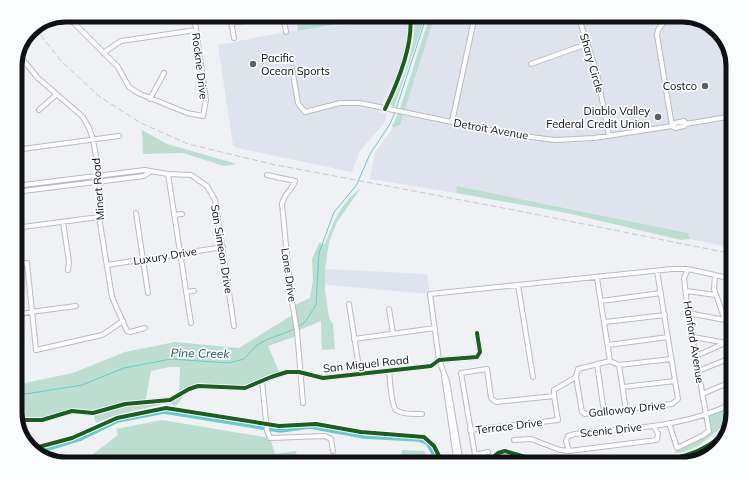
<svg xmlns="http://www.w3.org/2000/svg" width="748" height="479" font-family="Mulish,sans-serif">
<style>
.built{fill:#dfe3ee}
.education{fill:#ebe9f7}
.green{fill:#bcddd0;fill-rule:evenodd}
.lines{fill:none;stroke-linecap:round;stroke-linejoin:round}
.stream{stroke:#69cace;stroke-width:1}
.canal{stroke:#69cace;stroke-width:3.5}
.minor-casing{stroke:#babbbe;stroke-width:6}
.minor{stroke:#fdfdfe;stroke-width:4}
.rail{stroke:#c8c8ca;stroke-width:1;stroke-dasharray:6 3;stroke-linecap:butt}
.cycleway-casing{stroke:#fcfdff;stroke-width:6}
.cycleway{stroke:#1b5e20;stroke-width:4}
.poi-dot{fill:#5e5f63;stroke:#fcfdff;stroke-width:1.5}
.labels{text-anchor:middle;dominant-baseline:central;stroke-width:3.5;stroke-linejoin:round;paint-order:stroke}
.poi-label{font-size:11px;fill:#101114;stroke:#fcfdff;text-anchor:end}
.street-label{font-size:11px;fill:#101114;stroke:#fcfdff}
.water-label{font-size:12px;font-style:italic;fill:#265b5d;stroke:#fcfdff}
.rim{fill:none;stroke:#101114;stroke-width:5}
</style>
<rect width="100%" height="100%" fill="#eff1f5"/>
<!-- built -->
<path class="built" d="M359,15H406L409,27L404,52L397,73L378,112L387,114L385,122L360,151L352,172L237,148L233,145L218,45L286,32L358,23Z
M435,15H682L710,23L726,40L733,62V248L690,239L687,233L458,186L456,193L370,179L375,152L393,128L400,125Z
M325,269L427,274L430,294L328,285L325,284Z"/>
<!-- education -->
<path class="education" d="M283,15H359L358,23L286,32Z"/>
<!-- green -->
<path class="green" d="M296,15H356L355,21L298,31Z
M422,15H426L394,108H393L391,104C403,82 417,44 414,19L420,21Z
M430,15H435L400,125L393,128L392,126L399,112Z
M142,130L167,144L237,164L224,166L183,153L143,154Z
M457,186L688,233L690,239L681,240L567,213L456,193Z
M361,188L337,222L329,242L325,269V291L329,318L333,324L335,349L322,350L321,321L297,331V336L268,346L280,374L245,388L198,386L189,389L176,406L168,403L116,415L96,423L93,413L70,411L42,420H16L15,385L73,373L125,352L175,342L239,348L294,314L293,306L310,298L313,280L312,259L319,243L325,244C334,221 340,204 361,188ZM169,367H180L179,395L158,403H145L151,371Z
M733,403L732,416C719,430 695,454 675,453L677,448L709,431L706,416Z
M162,420L270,438L275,454L296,451L298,464H80L118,435L116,429Z
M402,450L424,451L431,464H399Z"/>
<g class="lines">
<!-- stream -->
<path class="stream" d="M396,109L427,15
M298,327L305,322L316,305L319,253L334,212L356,186L370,154L390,124L395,112
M15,397L19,395L82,385L124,368L171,359L229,363L244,359L257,345L266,340L295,329"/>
<!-- canal -->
<path class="canal" d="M35,453L81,439L118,421L164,412L280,431L310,427L364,437L419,440L427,443L439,464"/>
<defs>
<path id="minor" d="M66,15L118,67L129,87L138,93L187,113L203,116L206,100L194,15
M230,15L234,38
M283,15L286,32
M578,15L597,73L609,136
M70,21L78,15
M231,23L283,15
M103,53L121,41L196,30
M19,55L38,78L83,117L89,128L93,139L100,181L99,217L112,297L127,331L130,332L145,328
M531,64L587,44
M292,68L298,103L305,112L340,103H360L515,135L555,140L594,138L672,126L657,35L658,30L669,15
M150,99L164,73
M385,109C398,82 414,44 410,15
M39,110L56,95
M728,117L733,138
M452,122L475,15
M686,124L684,121L675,123L672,126L675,128L684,126L686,124L733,116
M15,150L119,136
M168,174L191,323
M267,175L295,181C292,190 284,194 282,204L291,296L297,331L303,403
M15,186L145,170L168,174L191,175L207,186L215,200L234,326
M15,192L144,176L150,172
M136,213L148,293
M174,215L182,214
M63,222L69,262L68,270
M15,228L99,217
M15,264L27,263L36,350L102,335L123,321
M107,265L223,247
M715,275L714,289L725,320L733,322
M597,278L610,361L578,369L576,377L582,412L585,414L672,404L678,399L657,271
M518,285L533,377
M686,291L716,295
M186,292L194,291
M601,301L661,293
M349,304L360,374
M389,309L393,333
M688,313L725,320
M15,314L76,306
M605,322L665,315
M693,337L733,344
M354,339L435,328
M608,345L668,337
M696,356L725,343
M610,361L619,365L626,410
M597,364L604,412
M619,365L671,359
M389,371C390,379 391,405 396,410C402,415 415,414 422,414
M698,371L733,357
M444,376L457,464
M262,381L267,431L270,438L325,436L331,439L333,451
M623,387L675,381
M702,394L733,381
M16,420H42L72,411L93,413L125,404L170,400L189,389L198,386L245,388L271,377L287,372H299L323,378L431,366L439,360L477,357L480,352L477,333
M669,423L677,448L702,436L709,431L688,313L684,278L688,269
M470,430L558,420L554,396
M514,440L531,439L560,450L569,451L657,440L658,434L654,426
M569,451L566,441L568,436L575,434C627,428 685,428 733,403
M488,452L475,455L461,373L487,369L491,398L496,402L554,396V390L576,377
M461,464L447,381L439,360L430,294L672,269H688L733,279"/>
</defs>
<!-- minor casing -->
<use href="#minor" class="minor-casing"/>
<!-- minor -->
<use href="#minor" class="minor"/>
<!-- rail -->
<path class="rail" d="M35,28L62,62L100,97L141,123L188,144L271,164L519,211L733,254"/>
<defs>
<path id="cycleway" d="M385,109C398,82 414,44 410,15
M16,420H42L72,411L93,413L125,404L170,400L189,389L198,386L245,388L271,377L287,372H299L323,378L431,366L439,360L477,357L480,352L477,333
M31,449L72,438L117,418L166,408L279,426L316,424L361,432L424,437L434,446L443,464
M485,464L498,453L505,451L549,464
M625,464C664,460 700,460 728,429"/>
</defs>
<!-- cycleway casing -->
<use href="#cycleway" class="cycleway-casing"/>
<!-- cycleway -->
<use href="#cycleway" class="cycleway"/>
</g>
<!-- markers -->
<g class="poi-dot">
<circle cx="253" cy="64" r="4"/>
<circle cx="705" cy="86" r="4"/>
<circle cx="658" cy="117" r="4"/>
</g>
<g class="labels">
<!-- poi labels -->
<g class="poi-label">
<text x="261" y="58" text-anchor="start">Pacific<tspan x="261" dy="13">Ocean Sports</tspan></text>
<text x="697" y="86">Costco</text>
<text x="650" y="111">Diablo Valley<tspan x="650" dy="13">Federal Credit Union</tspan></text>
</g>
<!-- street labels -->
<g class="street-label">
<text transform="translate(592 63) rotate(74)">Shary Circle</text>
<text transform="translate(200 66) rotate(83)">Rockne Drive</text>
<text transform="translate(491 129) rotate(10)">Detroit Avenue</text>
<text transform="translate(98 189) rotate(-94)">Minert Road</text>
<text transform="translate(222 249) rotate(81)">San Simeon Drive</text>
<text transform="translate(165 256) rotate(-9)">Luxury Drive</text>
<text transform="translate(289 275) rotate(82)">Lane Drive</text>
<text transform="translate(694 342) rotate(81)">Hanford Avenue</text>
<text transform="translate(366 364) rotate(-6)">San Miguel Road</text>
<text transform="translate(627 409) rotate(-6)">Galloway Drive</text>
<text transform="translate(509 426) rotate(-7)">Terrace Drive</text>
<text transform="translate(611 430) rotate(-6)">Scenic Drive</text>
</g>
<!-- water labels -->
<g class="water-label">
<text transform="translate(200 353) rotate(1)">Pine Creek</text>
</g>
</g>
<!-- crop -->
<path d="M0 0H748V479H0ZM66 22H682A44 44 0 0 1 726 66V413A44 44 0 0 1 682 457H66A44 44 0 0 1 22 413V66A44 44 0 0 1 66 22Z" fill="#fcfdff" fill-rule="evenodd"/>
<path class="rim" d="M66 22H682A44 44 0 0 1 726 66V413A44 44 0 0 1 682 457H66A44 44 0 0 1 22 413V66A44 44 0 0 1 66 22Z"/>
</svg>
